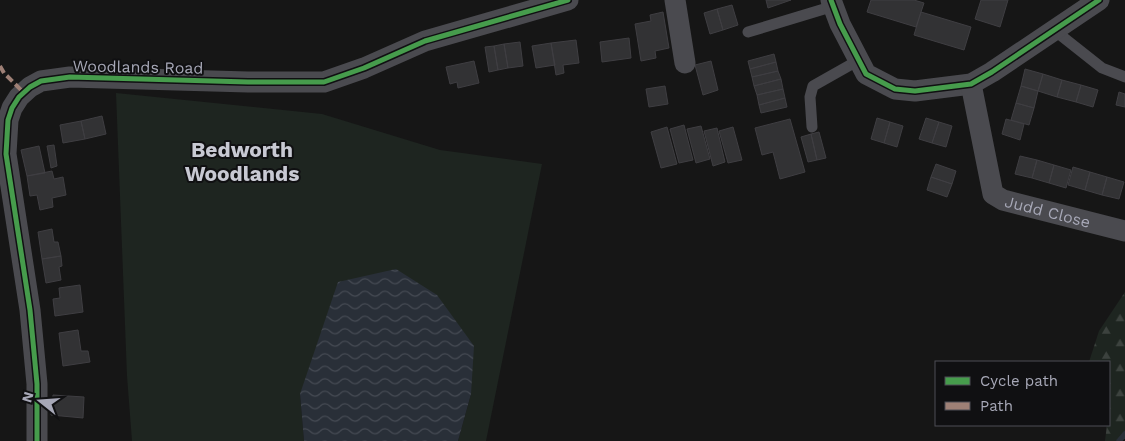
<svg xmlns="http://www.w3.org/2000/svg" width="1125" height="441" font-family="'Work Sans',sans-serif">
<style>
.grass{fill:#1e2520}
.forest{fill:url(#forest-firs)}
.water{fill:url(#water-waves)}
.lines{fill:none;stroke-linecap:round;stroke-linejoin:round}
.stream{stroke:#292f38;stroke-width:5.5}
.building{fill:#323234;stroke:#3f3e42}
.lane{stroke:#4a4a4f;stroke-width:11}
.street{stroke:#4a4a4f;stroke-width:21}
.quiet{stroke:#9e8076;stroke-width:4;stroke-dasharray:8 4;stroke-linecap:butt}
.cycleway-casing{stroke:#101012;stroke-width:8}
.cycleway{stroke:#469c4c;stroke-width:5}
.labels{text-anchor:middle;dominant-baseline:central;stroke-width:4;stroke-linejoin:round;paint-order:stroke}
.street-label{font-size:16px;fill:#a7a8b7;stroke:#101012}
.district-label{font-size:21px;font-weight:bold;fill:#c8c9d3;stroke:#101012}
</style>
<defs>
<pattern id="forest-firs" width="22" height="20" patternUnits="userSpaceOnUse" patternTransform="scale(1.25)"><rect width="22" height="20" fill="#1e2520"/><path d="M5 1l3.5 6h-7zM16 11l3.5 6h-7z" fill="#3c423e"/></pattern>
<pattern id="water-waves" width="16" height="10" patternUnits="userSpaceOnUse" patternTransform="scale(1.25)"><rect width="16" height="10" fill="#292f38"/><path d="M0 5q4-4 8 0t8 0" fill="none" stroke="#454a53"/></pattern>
</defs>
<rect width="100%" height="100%" fill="#161616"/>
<!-- grass -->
<path class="grass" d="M116,93L322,114L440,150L542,164L486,441H458L471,394H300L304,441H132L127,376Z"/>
<!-- forest -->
<path class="forest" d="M1125,292V434L1119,441H1105L1107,425H1109V362H1089L1099,331Z"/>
<!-- water -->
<path class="water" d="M396,269L437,295L474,346L471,394L458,441H304L300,394L338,282Z"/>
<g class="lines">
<!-- stream -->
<path class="stream" d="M1119,441L1125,434"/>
</g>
<!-- building -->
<path class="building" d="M766,0H791L768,8Z
M871,0H914L924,3L916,27L867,12Z
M981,0H1008L1000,27L975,19Z
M732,5L738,25L723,30L717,9Z
M717,9L723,30L710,34L704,13Z
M663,12L669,48L655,51L656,58L641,61L635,24L651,21L650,15Z
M921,12L971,27L964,50L914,35Z
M629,38L631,58L602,62L600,42Z
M576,40L579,63L563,65L564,73L556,75L551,43Z
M520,42L523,66L508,68L504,44Z
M551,43L555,65L536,68L532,46Z
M504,44L508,68L498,70L494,46Z
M494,46L498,70L489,72L485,47Z
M774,54L776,62L750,69L748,61Z
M474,61L479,83L458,88L457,82L450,84L446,67Z
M711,61L718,90L703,95L695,65Z
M776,62L778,71L752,77L750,69Z
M1025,69L1043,74L1038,91L1021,86Z
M778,71L781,79L754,86L752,77Z
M1043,74L1062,80L1057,97L1038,91Z
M781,79L783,89L757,95L754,86Z
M1062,80L1081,85L1076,102L1057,97Z
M1081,85L1098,90L1093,107L1076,102Z
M665,86L668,104L649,107L646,89Z
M1021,86L1038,91L1034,108L1016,103Z
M783,89L785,98L759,105L757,95Z
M1119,92L1125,94V107L1116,105Z
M785,98L787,107L761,113L759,105Z
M1016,103L1034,108L1029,125L1011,120Z
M102,116L106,134L85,139L81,121Z
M877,118L890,122L884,143L871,139Z
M926,118L939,122L932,143L919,139Z
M790,119L805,172L780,179L773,152L762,155L755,128Z
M1006,119L1024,124L1020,140L1002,134Z
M81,121L85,139L63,143L60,125Z
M890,122L903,126L897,147L884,143Z
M939,122L952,126L946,147L932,143Z
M684,125L693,160L679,163L670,129Z
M701,126L710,159L696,163L687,129Z
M667,127L677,164L661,168L651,132Z
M733,127L742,160L728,163L719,131Z
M717,128L725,162L713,166L704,131Z
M819,132L826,158L817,160L811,134Z
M811,134L817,160L808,162L801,137Z
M54,145L57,166L51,168L47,146Z
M39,146L45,173L27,176L21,150Z
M1020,156L1037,160L1032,178L1015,174Z
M1037,160L1054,165L1049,183L1032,178Z
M936,164L956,171L952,184L931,177Z
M1054,165L1071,170L1066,188L1049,183Z
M1073,167L1090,172L1085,190L1068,185Z
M52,171L54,179L63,177L66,195L52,198L53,207L40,210L37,195L30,196L27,176Z
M1090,172L1107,177L1102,195L1085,190Z
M931,177L952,184L947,197L927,190Z
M1107,177L1124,182L1119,199L1102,195Z
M52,229L54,242H58L61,256L42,259L38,232Z
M61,256L62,266L59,267L61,280L46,283L42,259Z
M80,285L83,312L55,316L53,299L60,298L59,288Z
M78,330L81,351H88L90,362L63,366L59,333Z
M53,395L84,397L83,418L51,415Z"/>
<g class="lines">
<!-- lane -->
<path class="lane" d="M1054,30L1102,68L1125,77
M748,32L834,6
M812,127L810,97L813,86L859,60"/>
<!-- street -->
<g class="street">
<path d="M675,0L685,63"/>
<path d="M831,0L840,24L866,74L895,89L915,91L971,84L992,72L1099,0"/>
<path id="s1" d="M971,84L993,194L1003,200L1125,231"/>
<path d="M37,441V384L30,310L6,154L8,120L12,108L19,97L30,87L41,81L70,77L248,82H324L364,68L425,41L568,0"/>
</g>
<!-- quiet -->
<path class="quiet" d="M0,66L4,73L23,92"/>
<defs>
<path id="cycleway" d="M831,0L840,24L866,74L895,89L915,91L971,84L992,72L1099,0
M37,441V384L30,310L6,154L8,120L12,108L19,97L30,87L41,81L70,77L248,82H324L364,68L425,41L568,0"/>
</defs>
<!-- cycleway casing -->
<use href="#cycleway" class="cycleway-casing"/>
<!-- cycleway -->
<use href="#cycleway" class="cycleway"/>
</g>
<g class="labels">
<!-- street labels -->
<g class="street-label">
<text transform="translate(138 67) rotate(1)">Woodlands Road</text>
<text stroke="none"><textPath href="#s1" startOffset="170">Judd Close</textPath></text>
</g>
<!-- district labels -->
<g class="district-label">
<text x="242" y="149">Bedworth<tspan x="242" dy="24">Woodlands</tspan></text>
</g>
</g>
<!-- legend -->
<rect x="935" y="361" width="175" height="65" fill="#101012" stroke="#4c4d54"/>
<rect x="945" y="377" width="25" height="8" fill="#469c4c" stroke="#4c4d54"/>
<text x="980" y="386" font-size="15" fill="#a7a8b7">Cycle path</text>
<rect x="945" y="402" width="25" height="8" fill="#9e8076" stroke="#4c4d54"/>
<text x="980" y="411" font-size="15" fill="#a7a8b7">Path</text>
<!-- north arrow -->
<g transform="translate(40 401) rotate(287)" stroke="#101012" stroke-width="4" paint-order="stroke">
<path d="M0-4L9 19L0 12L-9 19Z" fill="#a7a8b7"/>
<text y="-8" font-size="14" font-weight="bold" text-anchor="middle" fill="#a7a8b7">N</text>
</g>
</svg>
